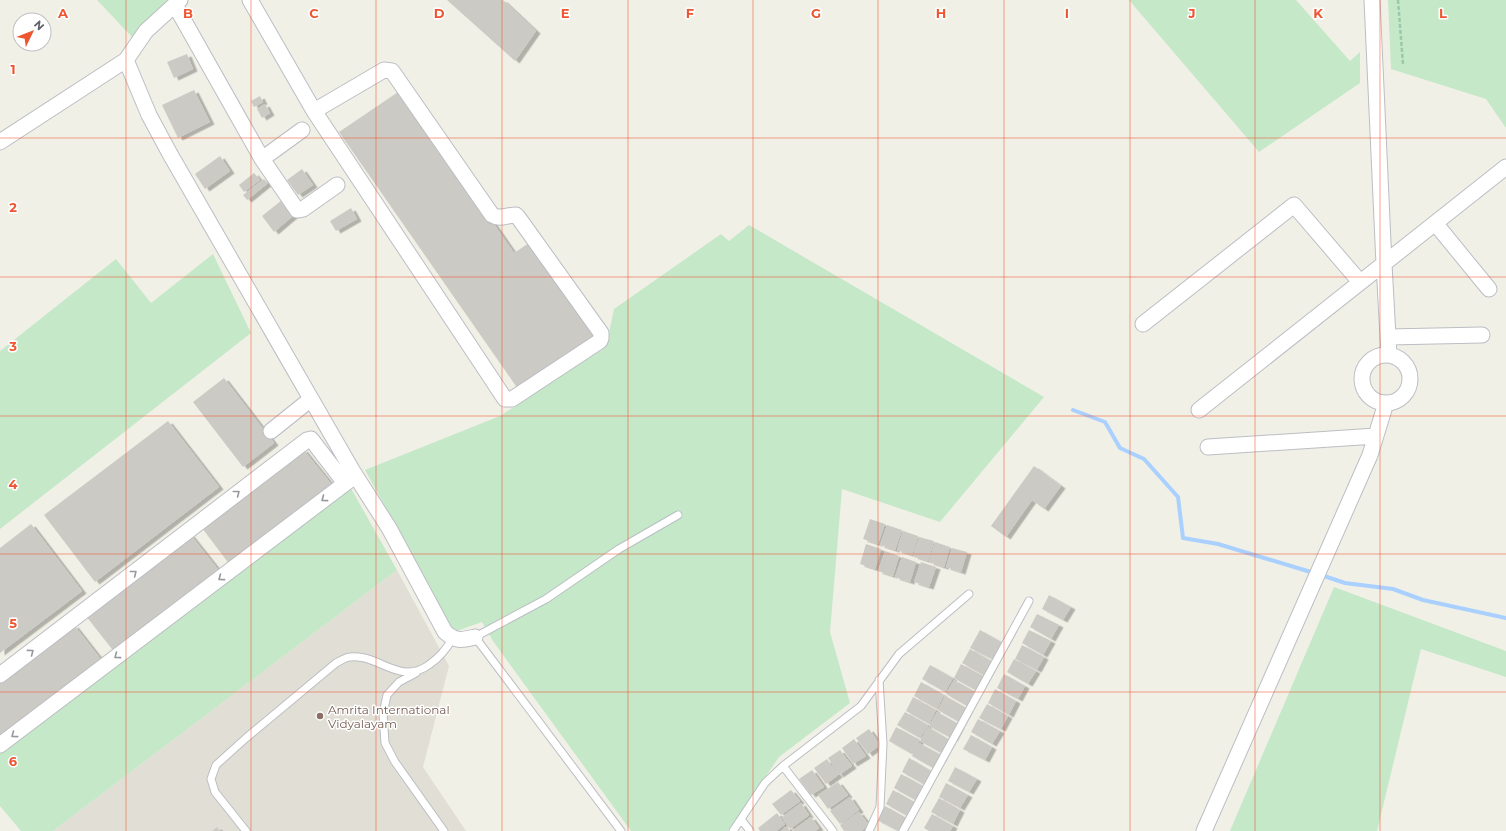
<svg xmlns="http://www.w3.org/2000/svg" width="1506" height="831" font-family="Montserrat,sans-serif">
<style>
.education{fill:#e1dfd5}
.green{fill:#c4e8c8}
.lines{fill:none;stroke-linecap:round;stroke-linejoin:round}
.stream{stroke:#a9d0ff;stroke-width:4}
.building{fill:#cccac4;filter:url(#shadow)}
.lane-casing{stroke:#bbbec3;stroke-width:9}
.street-casing{stroke:#bbbec3;stroke-width:17}
.path{stroke:#9ac8ad;stroke-width:2.5;stroke-dasharray:4 2;stroke-linecap:butt}
.lane{stroke:#fff;stroke-width:7}
.street{stroke:#fff;stroke-width:15}
.oneway{stroke:#96999d}
.grid{fill:none;stroke:#ee5531;stroke-width:1;stroke-opacity:0.55}
.education-dot{fill:#8d6e63;stroke:#fff;stroke-width:1.5}
.labels{text-anchor:middle;dominant-baseline:central;stroke-width:3;stroke-linejoin:round;paint-order:stroke}
.education-label{font-size:12px;fill:#785e54;stroke:#fff;text-anchor:start}
.grid-label{font-size:13px;text-anchor:middle;font-weight:bold;fill:#ee5531;stroke:#fff;stroke-width:3;stroke-linejoin:round;paint-order:stroke}
</style>
<defs>
<filter id="shadow"><feDropShadow dx="4.5" dy="2.5" stdDeviation="0" flood-color="#0004"/></filter>
</defs>
<rect width="100%" height="100%" fill="#f1f0e7"/>
<!-- education -->
<path class="education" d="M397,570L449,666L423,767L466,831H53Z"/>
<!-- green -->
<path class="green" d="M97,0H171L133,38Z
M1129,0H1296L1350,61L1360,52V83L1259,152Z
M1388,0H1506V128L1486,99L1391,69Z
M749,225L1044,397L940,522L842,489L830,632L850,703L779,757L728,831H631L493,641L482,622L454,632L365,470L500,416L606,347L614,309L721,234L729,241Z
M213,254L251,333L0,529V351L116,259L151,303Z
M349,485L397,570L53,831H21L0,806V751Z
M1334,587L1506,651V677L1421,649L1377,831H1230Z"/>
<g class="lines">
<!-- stream -->
<path class="stream" d="M1073,410L1105,422L1120,448L1144,459L1178,497L1183,538L1218,544L1314,573
M1321,575L1345,583L1393,589L1423,600L1506,618"/>
</g>
<!-- building -->
<path class="building" d="M447,0H503L536,31L515,61Z
M187,54L193,69L174,78L167,62Z
M194,90L210,122L178,138L162,105Z
M401,90L514,253L532,241L597,335L518,389L339,132Z
M260,96L263,102L254,107L251,101Z
M265,104L270,113L262,118L257,109Z
M220,156L230,171L205,189L195,174Z
M302,169L313,185L298,195L287,180Z
M254,173L260,180L244,192L239,185Z
M264,179L268,183L247,200L243,195Z
M282,200L294,215L274,232L262,216Z
M351,208L357,219L336,231L330,221Z
M224,378L274,443L243,467L193,402Z
M168,421L219,487L95,582L44,515Z
M303,449L332,485L230,565L202,528Z
M1034,466L1061,486L1044,509L1032,500L1006,537L991,526Z
M870,519L885,524L878,544L863,539Z
M31,524L82,591L0,653V548Z
M887,525L902,530L895,550L880,545Z
M903,531L918,536L912,555L897,550Z
M190,534L220,572L115,653L86,616Z
M919,537L934,541L928,561L913,556Z
M935,542L950,547L944,567L929,562Z
M866,544L881,549L875,569L860,564Z
M952,548L967,552L961,572L946,567Z
M885,551L899,556L893,576L878,571Z
M902,557L916,562L910,582L895,577Z
M921,562L936,567L929,587L914,582Z
M1049,595L1071,607L1063,620L1042,609Z
M1037,614L1059,625L1051,639L1030,627Z
M74,625L103,662L0,739V683Z
M980,630L1003,643L994,660L970,648Z
M1029,630L1051,641L1043,655L1022,643Z
M1022,645L1044,657L1037,670L1015,659Z
M970,649L993,662L985,676L962,663Z
M1014,659L1036,671L1028,684L1007,672Z
M961,664L985,677L977,691L954,678Z
M930,665L953,678L945,692L922,679Z
M1004,674L1025,686L1018,699L997,688Z
M954,680L977,693L969,707L946,694Z
M921,682L944,695L937,709L914,696Z
M995,689L1016,701L1009,715L988,703Z
M945,696L968,709L961,723L938,710Z
M913,697L936,710L929,724L906,711Z
M987,704L1008,716L1001,729L979,718Z
M905,712L928,725L920,738L897,725Z
M937,712L960,725L953,739L929,726Z
M978,719L1000,731L992,744L971,732Z
M896,727L920,740L912,754L889,741Z
M928,727L951,741L943,754L920,741Z
M869,729L880,745L868,754L856,738Z
M971,735L992,747L985,760L963,749Z
M854,739L866,756L853,764L842,748Z
M919,743L943,756L935,769L912,756Z
M840,750L852,766L839,775L828,758Z
M909,758L933,772L925,785L902,772Z
M827,759L838,775L826,784L814,768Z
M955,767L977,779L969,792L948,781Z
M812,770L824,787L811,795L799,779Z
M901,774L925,787L917,801L894,788Z
M838,782L848,795L828,809L818,795Z
M946,783L968,795L960,808L939,797Z
M791,790L800,801L781,815L772,804Z
M893,790L916,803L909,817L886,804Z
M850,797L859,810L840,824L830,811Z
M939,798L960,810L953,824L931,812Z
M801,803L809,815L790,829L782,817Z
M885,806L908,819L901,831H898L877,820Z
M859,812L869,825L861,831H844L840,825Z
M777,813L785,824L776,831H760L758,828Z
M932,814L953,826L950,831H929L924,828Z
M811,817L819,828L815,831H792Z
M787,826L790,831H781Z
M217,827L220,831H212Z"/>
<g class="lines">
<defs>
<path id="lane" d="M416,673L399,682L387,695L383,714L385,743L395,762L444,831
M783,766L833,831
M741,819L750,831
M246,831L215,792L211,779L216,765L246,738L336,663C340,661 346,657 350,657C378,653 400,687 430,664C440,657 446,650 452,639
M621,831L475,637L546,599L619,549L678,515
M733,831L765,783L783,766L861,706L899,654L969,594
M869,831L880,807L883,744L879,680
M903,831L1029,601"/>
<path id="street" d="M250,0L314,111L505,399H512L600,341L601,338V333L518,217L516,215C507,215 500,220 492,215L392,71L384,70L314,111
M1372,0L1384,264L1389,355
M175,5L262,159L297,210L303,209L337,185
M126,60L149,115L170,154L352,470L389,528L445,632C456,642 462,640 475,637
M0,142L126,60L146,31L180,0
M262,159L302,130
M1435,223L1489,289
M1143,324L1294,205L1360,282
M1388,337L1482,335
M1362 379a24 24 0 1 1 48 0a24 24 0 1 1-48 0Z
M1199,410L1506,167
M271,431L311,399
M1208,447L1376,436
M0,675L307,440L311,439L341,478L352,470
M0,745L355,476
M1204,831L1370,455L1386,403"/>
</defs>
<!-- lane casing -->
<use href="#lane" class="lane-casing"/>
<!-- street casing -->
<use href="#street" class="street-casing"/>
<!-- path -->
<path class="path" d="M1398,0L1403,64"/>
<!-- lane -->
<use href="#lane" class="lane"/>
<!-- street -->
<use href="#street" class="street"/>
</g>
<!-- one-way arrows -->
<defs><path id="oneway-chevron" d="M-2-3.5L2.5 0L-2 3.5" fill="none" stroke-width="1.6" stroke-linecap="round" stroke-linejoin="round"/></defs>
<g class="oneway">
<use href="#oneway-chevron" transform="translate(237 493) rotate(-38)"/>
<use href="#oneway-chevron" transform="translate(324 499) rotate(143)"/>
<use href="#oneway-chevron" transform="translate(134 573) rotate(-38)"/>
<use href="#oneway-chevron" transform="translate(221 578) rotate(143)"/>
<use href="#oneway-chevron" transform="translate(31 652) rotate(-37)"/>
<use href="#oneway-chevron" transform="translate(117 656) rotate(143)"/>
<use href="#oneway-chevron" transform="translate(14 735) rotate(143)"/>
</g>
<!-- grid -->
<path class="grid" d="M126,0V831M251,0V831M376,0V831M502,0V831M628,0V831M753,0V831M878,0V831M1004,0V831M1130,0V831M1255,0V831M1380,0V831M0,138H1506M0,277H1506M0,416H1506M0,554H1506M0,692H1506"/>
<!-- markers -->
<circle class="education-dot" cx="320" cy="716" r="4"/>
<g class="labels">
<!-- education labels -->
<g class="education-label">
<text x="328" y="709">Amrita International<tspan x="328" dy="14">Vidyalayam</tspan></text>
</g>
</g>
<g class="grid-label">
<text x="63" y="18">A</text>
<text x="188" y="18">B</text>
<text x="314" y="18">C</text>
<text x="439" y="18">D</text>
<text x="565" y="18">E</text>
<text x="690" y="18">F</text>
<text x="816" y="18">G</text>
<text x="941" y="18">H</text>
<text x="1067" y="18">I</text>
<text x="1192" y="18">J</text>
<text x="1318" y="18">K</text>
<text x="1443" y="18">L</text>
<text x="13" y="74">1</text>
<text x="13" y="212">2</text>
<text x="13" y="351">3</text>
<text x="13" y="489">4</text>
<text x="13" y="628">5</text>
<text x="13" y="766">6</text>
</g>
<!-- north arrow -->
<g transform="translate(32 32) rotate(47)"><circle r="19" fill="#ffffff" stroke="#bfc0c3"/>
<path d="M0-3L7 15L0 10L-7 15Z" fill="#ee5531"/>
<text y="-6" font-size="11" font-weight="bold" text-anchor="middle" fill="#5e6268">N</text>
</g>
</svg>
